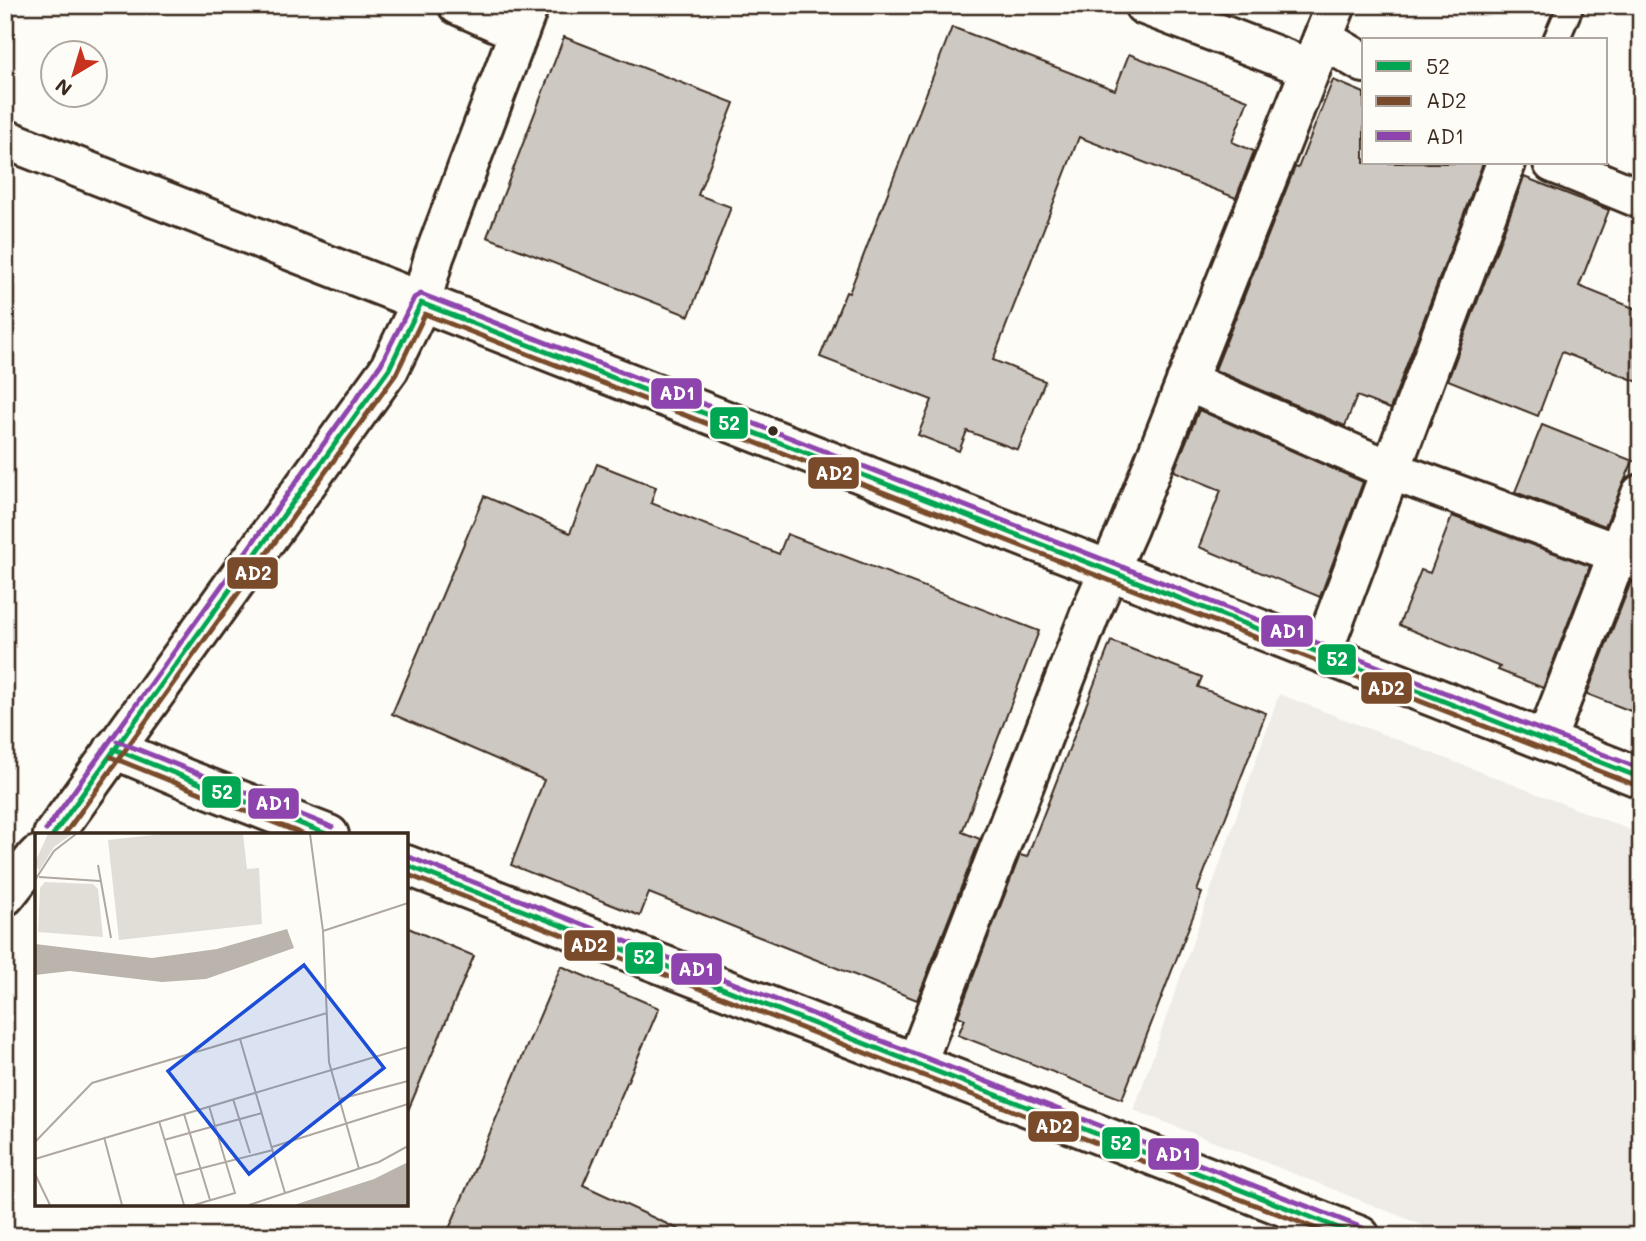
<svg xmlns="http://www.w3.org/2000/svg" width="1646" height="1241" font-family="Mali,sans-serif">
<style>
.built{fill:#efece7}
.building{fill:#cdc8c2;stroke:#3b2a1e;stroke-width:2}
.lines{fill:none;stroke-linecap:round;stroke-linejoin:round}
.lane-casing{stroke:#3b2a1e;stroke-width:30}
.street-casing{stroke:#3b2a1e;stroke-width:44}
.secondary-casing{stroke:#3b2a1e;stroke-width:44}
.lane{stroke:#fdfcf7;stroke-width:24}
.street{stroke:#fdfcf7;stroke-width:38}
.secondary{stroke:#fdfcf7;stroke-width:38}
.bus-1-casing{stroke:#fdfcf7;stroke-width:10}
.bus-2-casing{stroke:#fdfcf7;stroke-width:10}
.bus-3-casing{stroke:#fdfcf7;stroke-width:10}
.bus-1{stroke:#00a651;stroke-width:5}
.bus-2{stroke:#7a4b2a;stroke-width:5}
.bus-3{stroke:#8e44ad;stroke-width:5}
.bus-dot{fill:#3b2a1e;stroke:#fdfcf7;stroke-width:2.5}
.inset-road{fill:none;stroke:#afa8a0;stroke-width:2}
.view{fill:#1d4ed8;fill-opacity:0.15;stroke:#1d4ed8;stroke-width:3.5}
.inset-edge{fill:none;stroke:#3b2a1e;stroke-width:3.5}
.line-badge{stroke:#fdfcf7;stroke-width:2.5}
.badge-label{font-size:19px;text-anchor:middle;font-weight:bold;fill:#fff}
</style>
<rect width="100%" height="100%" fill="#fdfcf7"/>
<filter id="ink" filterUnits="userSpaceOnUse"><feTurbulence type="fractalNoise" baseFrequency=".0143" numOctaves="2"/><feDisplacementMap in="SourceGraphic" scale="14" xChannelSelector="R" yChannelSelector="G"/><feConvolveMatrix kernelMatrix="1 2 1 2 8 2 1 2 1" color-interpolation-filters="sRGB"/></filter>
<g filter="url(#ink)">
<!-- built -->
<path class="built" d="M1279,694L1641,834V1236H1450L1134,1110Z"/>
<!-- building -->
<path class="building" d="M952,27L1115,90L1129,54L1248,100L1232,142L1254,151L1236,198L1079,137L993,360L1045,381L1018,450L967,431L959,451L918,435L932,400L820,357L846,292L849,293Z
M564,37L734,103L698,195L731,207L689,316L487,237Z
M1333,80L1364,93V163H1483L1390,409L1357,396L1345,426L1215,370L1295,167L1298,168Z
M1524,177L1609,210L1579,286L1641,311V383L1562,352L1538,416L1448,380Z
M1199,410L1363,482L1320,597L1199,547L1221,490L1174,471Z
M1542,425L1633,461L1605,526L1515,492Z
M597,464L656,487L651,503L779,554L787,534L1039,631L962,832L980,839L917,1000L649,893L640,916L511,865L544,780L392,714L484,496L570,533Z
M1452,516L1590,566L1543,688L1498,670L1500,667L1399,625L1421,570L1430,573Z
M1631,582L1641,586V715L1587,694Z
M1111,641L1202,677L1198,687L1266,713L1197,891L1202,893L1122,1099L958,1035L965,1019L958,1016L1020,855L1027,857Z
M406,927L474,956L406,1115Z
M561,966L659,1008L583,1185L693,1236H446Z"/>
<g class="lines">
<defs>
<path id="lane" d="M1556,40L1571,5"/>
<path id="street" d="M458,5L519,32
M1144,5L1311,69
M1323,39L1364,63
M5,139L1641,778
M1553,163L1641,199
M421,303L434,257L529,5
M1186,381L1390,470L1641,562
M1322,653L1506,163
M1546,740L1641,494
M114,749L188,780L329,835
M406,865L1360,1236
M917,1062L1092,609L1128,528L1336,5"/>
<path id="secondary" d="M53,835L389,369L421,303
M5,896L37,856"/>
</defs>
<!-- lane casing -->
<use href="#lane" class="lane-casing"/>
<!-- street casing -->
<use href="#street" class="street-casing"/>
<!-- secondary casing -->
<use href="#secondary" class="secondary-casing"/>
<!-- lane -->
<use href="#lane" class="lane"/>
<!-- street -->
<use href="#street" class="street"/>
<!-- secondary -->
<use href="#secondary" class="secondary"/>
<defs>
<path id="bus-1" d="M114,749L329,835
M53,835L389,369L421,303L1641,778
M406,865L1359,1236"/>
<path id="bus-2" d="M111,757L305,835
M64,835L396,374L425,314L1638,786
M406,874L1335,1236"/>
<path id="bus-3" d="M117,741L332,827
M46,830L381,364L414,298L421,294L1641,769
M409,857L1363,1228"/>
</defs>
<!-- bus-1 casing -->
<use href="#bus-1" class="bus-1-casing"/>
<!-- bus-2 casing -->
<use href="#bus-2" class="bus-2-casing"/>
<!-- bus-3 casing -->
<use href="#bus-3" class="bus-3-casing"/>
<!-- bus-1 -->
<use href="#bus-1" class="bus-1"/>
<!-- bus-2 -->
<use href="#bus-2" class="bus-2"/>
<!-- bus-3 -->
<use href="#bus-3" class="bus-3"/>
</g>
</g>
<!-- markers -->
<circle class="bus-dot" cx="773" cy="431" r="6"/>
<!-- overview -->
<g transform="translate(35 833)">
<rect width="373" height="373" fill="#fdfcf7"/>
<path d="M13,1H37L19,14L4,38L0,29ZM128,1H208L212,36L224,35L227,91L84,107L73,7ZM10,49L58,51L63,56L68,104L3,99L5,55Z" fill="#e1ded7"/>
<path d="M252,96L259,115L171,146L127,149L35,138L0,142V111L117,125L182,116ZM373,329V372H259L339,346Z" fill="#bbb4ad"/>
<path class="inset-road" d="M275,1L288,98L294,229L324,336M63,32L76,105M4,44L65,48M0,47L19,18L41,1M288,98L373,70M205,206L250,360M198,266L215,320M305,266L373,248M149,281L175,367M124,288L149,372M69,304L87,372M129,307L227,280M0,309L57,250L292,180M237,314L373,271M0,326L373,214M0,341L15,372M140,342L238,317M159,372L200,360L174,273M214,372L344,329L373,313"/>
<path class="view" d="M269,132L349,235L214,341L133,238Z"/>
<rect width="373" height="373" class="inset-edge"/>
</g>
<g class="line-badge">
<rect x="650" y="377" width="53" height="33" rx="7" fill="#8e44ad"/>
<rect x="709" y="406" width="40" height="34" rx="7" fill="#00a651"/>
<rect x="807" y="456" width="53" height="34" rx="7" fill="#7a4b2a"/>
<rect x="226" y="556" width="53" height="34" rx="7" fill="#7a4b2a"/>
<rect x="1260" y="614" width="54" height="34" rx="7" fill="#8e44ad"/>
<rect x="1317" y="643" width="40" height="33" rx="7" fill="#00a651"/>
<rect x="1360" y="671" width="53" height="34" rx="7" fill="#7a4b2a"/>
<rect x="201" y="775" width="41" height="34" rx="7" fill="#00a651"/>
<rect x="247" y="787" width="53" height="33" rx="7" fill="#8e44ad"/>
<rect x="563" y="929" width="53" height="33" rx="7" fill="#7a4b2a"/>
<rect x="624" y="941" width="40" height="34" rx="7" fill="#00a651"/>
<rect x="670" y="952" width="53" height="34" rx="7" fill="#8e44ad"/>
<rect x="1027" y="1110" width="53" height="33" rx="7" fill="#7a4b2a"/>
<rect x="1101" y="1126" width="40" height="34" rx="7" fill="#00a651"/>
<rect x="1147" y="1137" width="53" height="34" rx="7" fill="#8e44ad"/>
</g>
<g class="badge-label">
<text x="677" y="400">AD1</text>
<text x="729" y="430">52</text>
<text x="834" y="480">AD2</text>
<text x="253" y="580">AD2</text>
<text x="1287" y="638">AD1</text>
<text x="1337" y="666">52</text>
<text x="1386" y="695">AD2</text>
<text x="222" y="799">52</text>
<text x="273" y="810">AD1</text>
<text x="589" y="952">AD2</text>
<text x="644" y="964">52</text>
<text x="696" y="976">AD1</text>
<text x="1054" y="1133">AD2</text>
<text x="1121" y="1150">52</text>
<text x="1173" y="1161">AD1</text>
</g>
<!-- margin -->
<rect width="1646" height="1241" fill="none" stroke="#fdfcf7" stroke-width="28"/>
<rect x="14" y="14" width="1618" height="1213" fill="none" stroke="#3b2a1e" stroke-width="2.5" filter="url(#ink)"/>
<!-- legend -->
<rect x="1362" y="38" width="245" height="126" fill="#fdfcf7" stroke="#afa8a0" stroke-width="2"/>
<rect x="1376" y="61" width="35" height="10" fill="#00a651" stroke="#afa8a0" stroke-width="2"/>
<text x="1426" y="74" font-size="21" fill="#3b2a1e">52</text>
<rect x="1376" y="96" width="35" height="10" fill="#7a4b2a" stroke="#afa8a0" stroke-width="2"/>
<text x="1426" y="108" font-size="21" fill="#3b2a1e">AD2</text>
<rect x="1376" y="131" width="35" height="10" fill="#8e44ad" stroke="#afa8a0" stroke-width="2"/>
<text x="1426" y="144" font-size="21" fill="#3b2a1e">AD1</text>
<!-- north arrow -->
<g transform="translate(74 74) rotate(218)"><circle r="33" fill="#fdfcf7" stroke="#afa8a0" stroke-width="2"/>
<path d="M0-5L12 26L0 18L-12 26Z" fill="#c8321e"/>
<text y="-10" font-size="19" font-weight="bold" text-anchor="middle" fill="#3b2a1e">N</text>
</g>
</svg>
